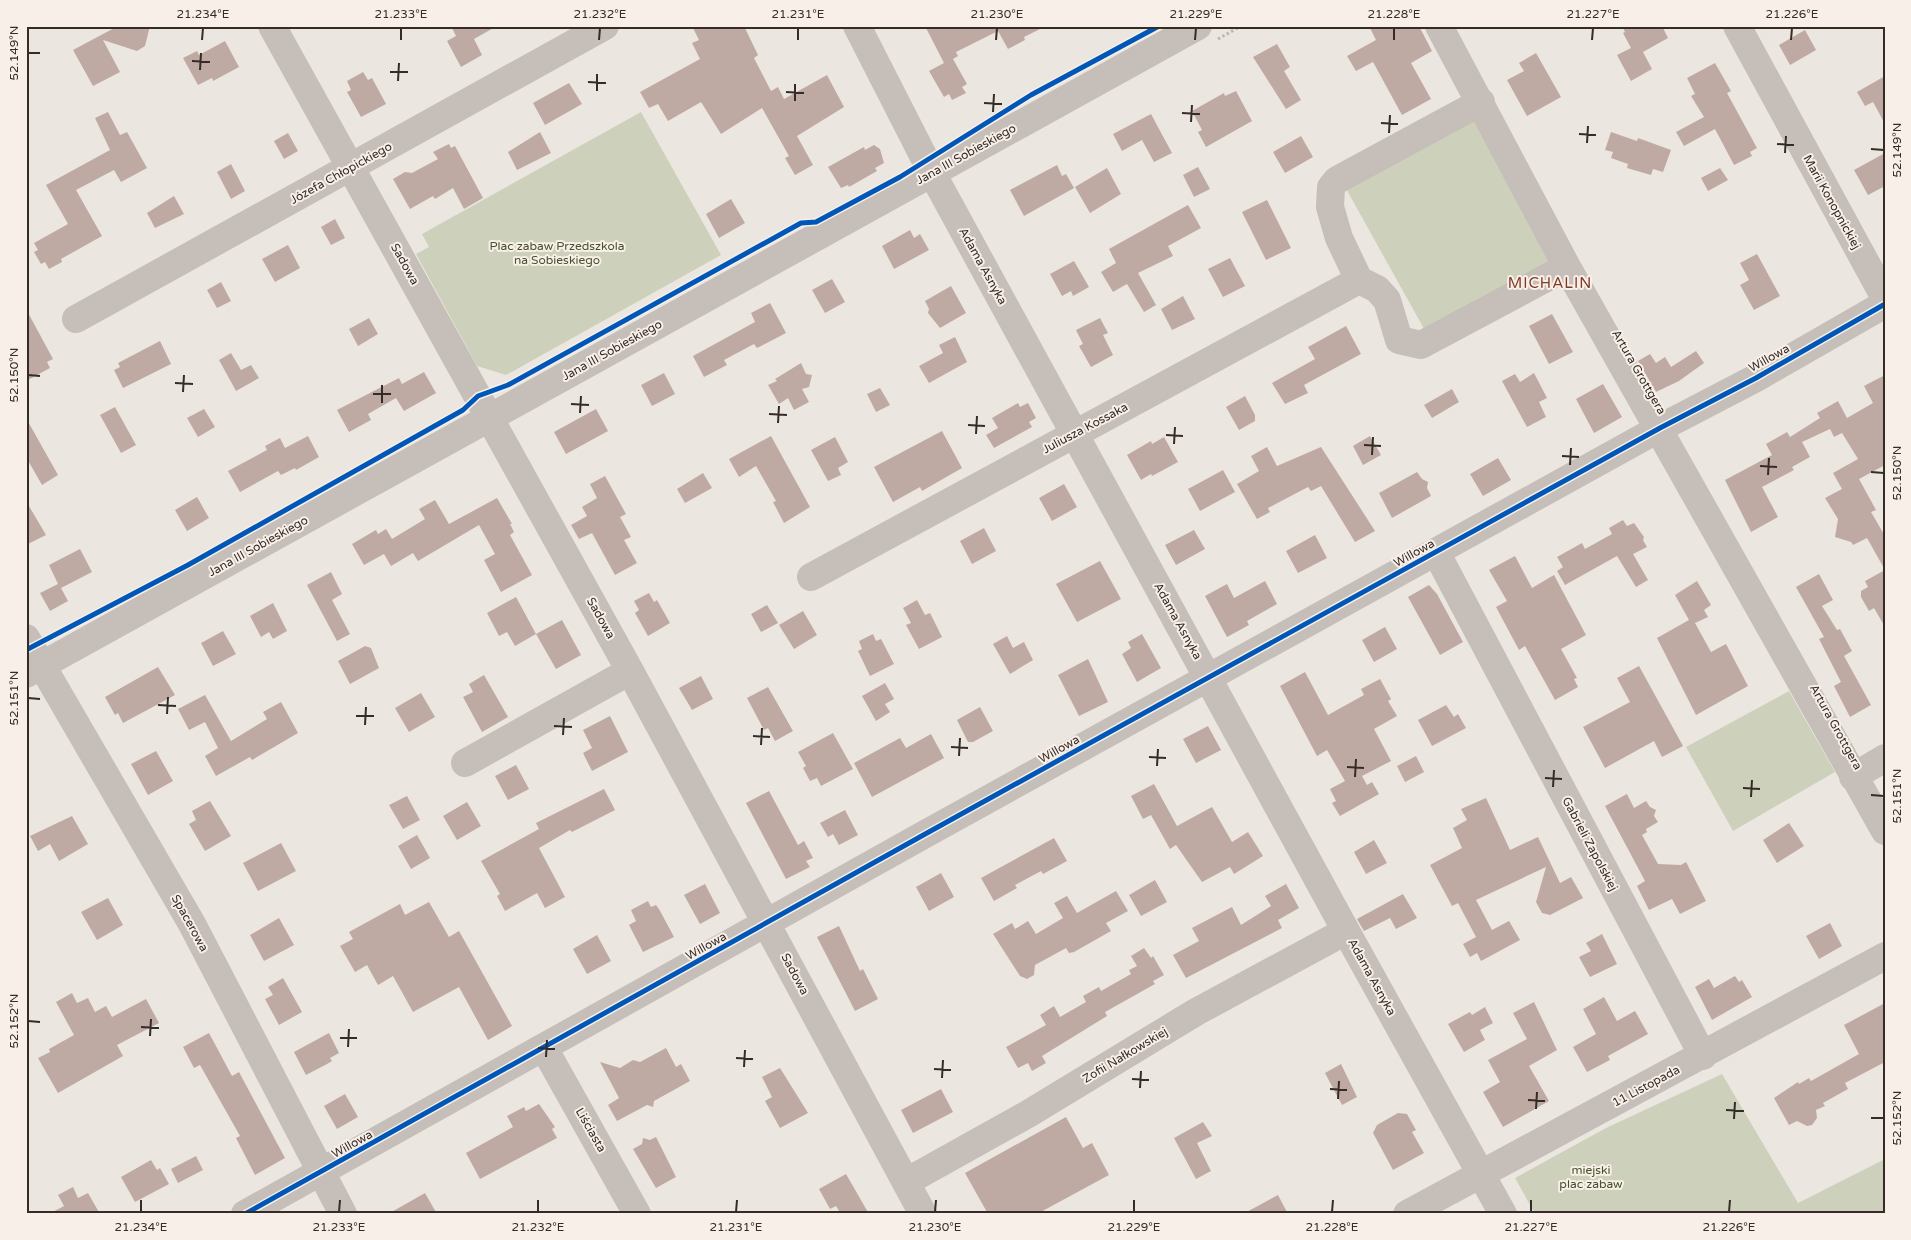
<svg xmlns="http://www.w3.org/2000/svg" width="1911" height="1240" font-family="'Varela Round',sans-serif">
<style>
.green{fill:#cdd1bb}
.building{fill:#bfaaa3}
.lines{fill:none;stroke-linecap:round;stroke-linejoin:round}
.path{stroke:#bdb7b2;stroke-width:3;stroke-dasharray:2.5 2.5;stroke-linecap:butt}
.minor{stroke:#c5beb9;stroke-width:28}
.cycleway-casing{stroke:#f8f0e8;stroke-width:8}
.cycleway{stroke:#0057b8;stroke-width:5}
.ticks{fill:none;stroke:#352c28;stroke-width:2}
.labels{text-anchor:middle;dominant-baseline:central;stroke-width:4;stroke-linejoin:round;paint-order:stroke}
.street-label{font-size:12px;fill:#352c28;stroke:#f8f0e8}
.park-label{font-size:12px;fill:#45522d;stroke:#f8f0e8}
.quarter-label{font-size:15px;letter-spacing:1px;fill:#803925;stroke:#f8f0e8}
.neatline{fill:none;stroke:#352c28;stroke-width:2}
.ticks-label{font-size:12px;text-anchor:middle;fill:#352c28}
</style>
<rect width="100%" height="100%" fill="#ece6e1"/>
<!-- green -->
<path class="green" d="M641,112L721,255L506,375L477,366L416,254L429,247L422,234Z
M1474,114L1555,266L1428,336L1344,185Z
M1789,691L1835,772L1733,831L1686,747Z
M1722,1074L1798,1203L1885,1159V1214H1535L1515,1178L1606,1128Z"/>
<!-- building -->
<path class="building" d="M118,26H150L145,46L137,51L103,40L120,72L93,86L73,50Z
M451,26H497L474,39L482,55L461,67L447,41L456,36Z
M692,26H744L758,55L754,58L771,91L778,87L784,99L827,75L844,107L797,136L813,165L795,175L785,158L789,156L762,108L721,134L701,102L668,121L658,104L649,108L640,92L700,59L692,43L699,40Z
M925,26H1046L1024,37L1025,40L1008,49L998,31L956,52L958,56L953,59L967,84L962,87L966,93L952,100L949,94L944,97L929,71L944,63Z
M1369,26H1419L1432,51L1411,63L1431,99L1402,115L1373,62L1356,71L1347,56L1376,40Z
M1622,26H1662L1668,38L1643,52L1652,69L1631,81L1617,55L1631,48L1623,33L1625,32Z
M1805,30L1816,50L1790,65L1779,45Z
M225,41L239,67L213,81L212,78L198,85L183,58L197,51L199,55Z
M1277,44L1290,67L1284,71L1301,100L1286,109L1253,57Z
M1536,53L1561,97L1527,116L1507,80L1524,71L1519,63Z
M1715,63L1731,91L1727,93L1757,148L1750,152L1752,156L1734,165L1715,129L1684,146L1676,132L1704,117L1691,96L1695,94L1687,78Z
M363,72L368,80L372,78L386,104L361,117L347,92L351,90L347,81Z
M1885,76V124L1873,102L1865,106L1857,92Z
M569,83L582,104L545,125L533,103Z
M1236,91L1252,121L1206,147L1198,132L1202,130L1192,111L1224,93L1225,96Z
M108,112L120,135L127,132L147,168L121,182L114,170L76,190L102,236L61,259L62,262L49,269L45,262L41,264L34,252L38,250L34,243L68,224L46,185L110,150L95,118Z
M1151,114L1172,153L1154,162L1142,140L1122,151L1113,134Z
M540,132L551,153L517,170L508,152Z
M1611,132L1637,141L1638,138L1671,150L1663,172L1653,169L1651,175L1627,168L1628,164L1611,158L1613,152L1605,150Z
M288,133L298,151L284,159L274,141Z
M1301,136L1313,157L1285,173L1273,152Z
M449,144L451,148L455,146L483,198L464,209L453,188L435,199L433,196L410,209L393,179L405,172L412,173L438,159L433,152Z
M874,145L880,149L884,163L875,168L877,171L849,187L848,185L841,188L828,167L864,147L865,150Z
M1885,153V186L1868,195L1854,170Z
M231,164L245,191L231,199L217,172Z
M1057,165L1062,176L1066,174L1074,188L1024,216L1010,190Z
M1198,167L1210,189L1194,197L1183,175Z
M1107,168L1121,194L1090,213L1075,187Z
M1720,168L1728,180L1708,191L1701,178Z
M174,196L184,214L155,228L147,213Z
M731,199L745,223L719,238L706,214Z
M1267,200L1291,248L1266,260L1242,212Z
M1188,205L1201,228L1168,246L1173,256L1138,273L1156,305L1144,312L1127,284L1113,292L1101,272L1116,263L1109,249Z
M335,219L345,238L331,245L321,227Z
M910,230L914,238L920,234L929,250L894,269L882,246Z
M288,245L300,268L275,282L262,259Z
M1757,254L1780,296L1754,310L1740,285L1749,280L1740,263Z
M1230,258L1245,286L1223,297L1208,269Z
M1074,261L1089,287L1073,296L1071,291L1062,296L1050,274Z
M832,279L845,302L825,313L812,290Z
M221,282L231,301L217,308L207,290Z
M951,286L966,313L940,328L928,313L929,309L925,301Z
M1183,296L1195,319L1172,330L1161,309Z
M770,303L786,333L757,348L754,344L724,360L727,365L704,377L693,356L755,322L751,313Z
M26,309L53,359L47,362L50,368L26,381Z
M1552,314L1573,352L1549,364L1529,326Z
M369,318L378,334L358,346L349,329Z
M1100,318L1108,333L1103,335L1113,355L1091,367L1079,346L1083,344L1076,330Z
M1346,326L1361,354L1304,385L1308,393L1285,404L1272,383L1315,359L1308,347Z
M955,337L967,362L929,383L919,366L943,353L939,345Z
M160,341L171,364L123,388L114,370L120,367L118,363Z
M1696,351L1704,363L1679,381L1656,392L1638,361L1650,354L1656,363L1665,357L1671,367Z
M231,353L241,370L251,365L259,378L236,391L219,360Z
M801,363L806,374L812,375L809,387L802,389L809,402L794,410L788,398L779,404L768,385L777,381L775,379Z
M424,372L436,393L404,411L396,398L368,414L371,420L349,432L337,410L399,378L402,384Z
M664,373L675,394L652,406L641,385Z
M1534,373L1547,398L1539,402L1546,417L1527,427L1502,381L1515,374L1520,382Z
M1885,375V465L1859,479L1876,510L1871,512L1885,536V627L1874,608L1869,611L1861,597V591L1868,587L1865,581L1885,570L1867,538L1853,545L1851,542L1835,537L1838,519L1825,498L1842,489L1833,473L1858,459L1842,433L1834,437L1830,429L1802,442L1810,457L1792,467L1794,470L1762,487L1778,517L1751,532L1725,480L1772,455L1766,444L1787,432L1790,437L1820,418L1817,413L1838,401L1847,418L1873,403L1864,386Z
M1603,384L1622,417L1594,433L1576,399Z
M880,388L890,405L876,412L867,394Z
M1452,389L1459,402L1432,418L1424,405Z
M1245,396L1255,415V421L1239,430L1226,407Z
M1018,403L1020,407L1028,403L1036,418L1029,422L1032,427L994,448L986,435L998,428L992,418Z
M115,407L136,445L121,453L100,415Z
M204,409L215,427L198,437L187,418Z
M596,409L608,431L566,454L554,432Z
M26,418L58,475L42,485L26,457Z
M942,431L962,468L922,491L920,487L893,502L874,467Z
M308,436L319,457L296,470L295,468L281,475L278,471L240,492L228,471L267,450L265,446L280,438L285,448Z
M771,436L810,507L784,523L773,502L776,501L756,466L739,477L729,459Z
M1370,436L1381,455L1363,465L1353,446Z
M835,437L848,462L838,468L841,475L828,481L811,450Z
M1164,437L1178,462L1152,476L1151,474L1141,480L1127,455L1151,441L1152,444Z
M1267,447L1277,466L1321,447L1375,531L1355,542L1321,486L1311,491L1308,487L1268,508L1270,512L1257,519L1237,484L1259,471L1251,456Z
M1498,458L1511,480L1483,496L1470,474Z
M1223,470L1235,492L1200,511L1188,489Z
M1417,472L1422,479L1428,482L1427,488L1431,496L1392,518L1379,493Z
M703,473L712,488L685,503L677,489Z
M605,476L626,514L620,517L631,537L624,540L637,563L615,575L592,533L579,539L571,525L587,516L582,507L597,498L590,484Z
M1064,484L1077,507L1052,521L1039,498Z
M197,497L209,518L187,531L175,510Z
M497,498L512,524H510L514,532L510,535L532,575L501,592L484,560L495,554L479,525L418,561L413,553L391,566L384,554L364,565L352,544L376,530L378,534L386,529L392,539L425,519L419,509L435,500L449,524Z
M26,501L46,535L26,545Z
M1623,520L1627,526L1634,523L1644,537L1643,540L1647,547L1633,554L1648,580L1636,587L1617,556L1565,585L1557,571L1563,567L1557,557L1582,543L1585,549L1612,534L1609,528Z
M984,528L996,551L972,564L960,541Z
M1194,530L1205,549L1176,565L1165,545Z
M1315,535L1327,558L1298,573L1286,551Z
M80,549L92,572L61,588L68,601L50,611L40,593L58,584L49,565Z
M1515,556L1532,588L1554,575L1586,635L1561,649L1577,678L1574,679L1578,687L1555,700L1525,646L1519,650L1496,607L1507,601L1489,570Z
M1100,561L1121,599L1077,622L1056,584Z
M331,572L342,594L332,600L350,634L337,641L307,585Z
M1819,574L1833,600L1822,606L1837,630L1840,629L1852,651L1844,656L1871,705L1850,717L1834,686L1841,682L1819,639L1824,637L1796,587Z
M1265,581L1277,604L1247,621L1249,625L1227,637L1205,596L1227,584L1234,598Z
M1697,581L1711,605L1704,610L1708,617L1695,623L1711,652L1726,644L1748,686L1696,715L1657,638L1689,620L1675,595Z
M1429,585L1437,594L1463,642L1440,655L1408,597Z
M649,593L654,602L657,600L670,623L648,636L635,613L639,610L634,601Z
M516,597L536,634L562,620L581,655L556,669L536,634L515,646L507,632L499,636L487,613Z
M917,600L925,615L930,613L942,637L919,649L906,625L911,623L903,608Z
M273,603L287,631L273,639L269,632L261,637L250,616Z
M767,605L778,623L761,632L751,614Z
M803,611L817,635L794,649L779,625Z
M1385,627L1397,649L1374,662L1362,640Z
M223,631L236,654L213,666L201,643Z
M873,634L876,641L881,639L894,664L870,676L858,651L862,649L859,641Z
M1142,634L1161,668L1137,682L1122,654L1131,648L1128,642Z
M1007,636L1013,648L1024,642L1033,660L1010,674L993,644Z
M365,646L371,648L379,668L350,684L338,661Z
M1088,659L1108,702L1079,716L1058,675Z
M1639,666L1683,746L1662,757L1654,741L1605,768L1583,727L1630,702L1617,678Z
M158,667L175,695L123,723L118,713L115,715L105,697Z
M1305,672L1328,715L1364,695L1361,689L1380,679L1391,699L1388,701L1397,716L1374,729L1391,761L1362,776L1367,785L1372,782L1379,794L1340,816L1332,803L1336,801L1330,789L1345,781L1327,750L1317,756L1280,686Z
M484,675L508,717L482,732L463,697L473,692L469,684Z
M701,676L713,699L692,710L679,688Z
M885,683L894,699L885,704L890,712L876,721L862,696Z
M768,687L793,731L775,741L768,728L764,730L747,698Z
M421,693L435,717L409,732L395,708Z
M205,695L231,741L267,719L263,712L281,702L298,733L252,760L250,757L216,776L205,756L218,748L205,722L189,730L178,709Z
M1446,705L1454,717L1458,714L1466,728L1432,746L1418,720Z
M980,707L993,731L973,742H968L957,720Z
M610,716L628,752L592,771L583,753L592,748L583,730Z
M1208,726L1221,750L1196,763L1183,739Z
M833,733L853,769L821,786L817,778L810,781L803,768L806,766L798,752Z
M931,734L944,758L872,797L854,763L900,738L906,748Z
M156,751L173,781L148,795L131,764Z
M1416,756L1424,772L1405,782L1397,766Z
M516,765L529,789L508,800L495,776Z
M1154,784L1177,826L1212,807L1232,842L1248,832L1263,856L1234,874L1230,867L1202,882L1176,845L1170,849L1151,815L1143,819L1131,796Z
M604,789L615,810L572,832L570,830L539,848L565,897L545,908L537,893L505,911L497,896L500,894L481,861L539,829L536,823Z
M769,791L798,845L804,841L813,858L806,861L810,867L786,879L746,803Z
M1627,794L1634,808L1646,801L1650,807L1656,810L1654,816L1658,822L1646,829L1647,832L1642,835L1658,864L1681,865L1686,862L1706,901L1680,914L1672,899L1649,910L1637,886L1645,881L1605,806Z
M407,796L420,820L403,829L389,805Z
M1486,798L1510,850L1538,837L1560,883L1571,877L1583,898L1550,915L1542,913L1536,902L1546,867L1476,900L1492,930L1509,921L1520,940L1481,961L1477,953L1470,957L1463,944L1476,937L1458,903L1452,906L1430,865L1462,848L1453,828L1467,820L1461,809Z
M210,801L231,836L205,851L189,824L196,820L192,811Z
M467,802L481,826L457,840L443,816Z
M845,810L858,835L839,845L833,834L828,837L820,823Z
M72,816L88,844L59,861L50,844L38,851L30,836Z
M1789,823L1804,846L1777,863L1763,840Z
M417,835L430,858L411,869L398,846Z
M1054,838L1067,861L1043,874L1041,871L1015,885L1017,888L994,901L981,878Z
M1374,840L1387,863L1366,874L1354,852Z
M281,843L296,871L258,891L243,863Z
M941,873L954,897L929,911L916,887Z
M1155,880L1167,902L1141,916L1129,895Z
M705,884L720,913L700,924L684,895Z
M1286,884L1299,908L1278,920L1282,928L1186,978L1173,955L1199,941L1192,928L1232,907L1241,925L1271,906L1265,896Z
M1116,891L1128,911L1106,923L1111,931L1074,952L1069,953L1066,948L1035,965L1034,975L1027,979L1020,976L993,934L1012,923L1015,929L1028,921L1036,934L1063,918L1054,903L1067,896L1077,913Z
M1403,894L1417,918L1396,929L1390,918L1364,931L1357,919Z
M108,898L123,925L97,940L81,912Z
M648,901L651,907L656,905L659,909L674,937L643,952L629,925L636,921L631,910Z
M429,902L449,937L459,931L512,1026L488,1040L459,987L413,1012L393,976L378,985L367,965L355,972L340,946L353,939L349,932L400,904L405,915Z
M279,918L294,945L264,961L250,935Z
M1830,923L1842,946L1819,959L1806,936Z
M839,926L860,971L863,969L878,999L855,1011L817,937Z
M1602,934L1617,964L1590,977L1579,957L1591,951L1586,943Z
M597,935L611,961L587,974L573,949Z
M1144,948L1151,958L1153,956L1164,975L1153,981L1155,984L1105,1012L1107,1016L1042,1056L1046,1063L1032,1071L1028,1063L1018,1068L1006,1047L1046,1025L1040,1015L1054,1006L1060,1017L1086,1002L1083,996L1099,987L1101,991L1131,974L1129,970L1137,966L1131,956Z
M1735,976L1739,982L1742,980L1752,997L1712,1020L1695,987L1709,979L1714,988Z
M283,978L302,1012L279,1025L265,999L273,995L268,987Z
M72,993L77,1003L88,998L95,1012L106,1006L112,1017L146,999L159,1023L117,1045L123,1056L58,1093L38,1058L50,1052L49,1049L74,1035L56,1002Z
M1604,997L1617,1021L1635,1011L1648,1034L1608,1056L1610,1060L1587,1072L1573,1047L1596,1034L1583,1009Z
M1534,1002L1557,1050L1529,1066L1549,1101L1503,1127L1483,1092L1500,1082L1488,1060L1527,1039L1513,1013Z
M1885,1003V1062L1845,1083L1848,1089L1823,1103L1825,1106L1816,1110L1817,1118L1812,1125L1807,1126L1797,1121L1789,1125L1774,1098L1798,1082L1799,1084L1809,1078L1811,1081L1859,1054L1844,1025Z
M1485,1007L1493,1023L1480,1030L1485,1040L1464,1052L1448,1024L1470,1012L1472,1015Z
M209,1033L232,1076L239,1072L285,1158L255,1175L236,1138L240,1136L200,1065L194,1068L183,1047Z
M329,1033L339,1053L330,1058L332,1061L327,1064L306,1075L294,1052Z
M666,1048L676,1067L681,1064L690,1081L654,1101L653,1107L647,1105L617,1121L608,1105L619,1098L600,1062L620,1068L633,1060L640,1062Z
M1341,1064L1357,1097L1342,1105L1325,1073Z
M780,1068L808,1113L780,1128L765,1101L772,1097L762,1077Z
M941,1089L953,1112L913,1133L901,1110Z
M345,1094L358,1117L337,1129L324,1106Z
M539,1104L555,1127L552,1129L557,1138L480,1179L466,1153L513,1127L507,1116L524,1107L526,1111Z
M1398,1113L1407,1114L1416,1130L1412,1132L1424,1153L1393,1170L1373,1133L1377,1125Z
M1066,1117L1083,1148L1092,1143L1109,1175L1037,1214H988L965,1173Z
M1203,1122L1212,1136L1197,1143L1211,1171L1196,1179L1174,1138Z
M656,1137L676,1177L656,1188L633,1149L642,1144L643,1138L650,1140Z
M196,1156L203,1170L178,1183L171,1169Z
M151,1160L157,1170L160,1168L169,1184L135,1202L121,1177Z
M846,1174L869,1214H841L836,1206L830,1209L819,1189Z
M73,1187L78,1198L88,1193L100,1214H49L64,1206L58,1195Z
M425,1193L437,1214H388Z
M1278,1195L1288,1214H1243Z"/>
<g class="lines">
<!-- path -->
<path class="path" d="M26,27L28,26
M1218,39L1241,26"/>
<!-- minor -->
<path class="minor" d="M272,26L630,671L923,1214
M857,26L932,173L1346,931L1503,1214
M1439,26L1567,267L1885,831
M1737,26L1885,298
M1481,102L1337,180L1331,187L1330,207L1339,238L1359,280L1377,289L1387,300L1399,340L1421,345L1567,267
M76,319L605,26
M1436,552L1703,1056
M811,577L1359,280
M26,638L192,924L343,1214
M26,674L1198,26
M465,763L630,671
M1853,777L1885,758
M544,1048L637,1214
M906,1182L1028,1114L1196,1012L1346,931
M245,1214L927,833L1660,428L1756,378L1885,304
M1407,1214L1885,956"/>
<defs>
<path id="cycleway" d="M26,650L188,565L463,410L478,396L508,385L801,223L816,222L900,177L1031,95L1159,26
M245,1214L927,833L1660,428L1756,378L1885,304"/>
</defs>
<!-- cycleway casing -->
<use href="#cycleway" class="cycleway-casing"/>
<!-- cycleway -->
<use href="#cycleway" class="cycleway"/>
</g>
<!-- ticks -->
<path class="ticks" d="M202,40L203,28M401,40V28M599,40L600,28M798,40V28M996,40L997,28M1195,40L1196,28M1394,40V28M1592,40L1593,28M1791,40L1792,28M28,53H40M192,61L210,62M200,70L201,53M390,72H408M398,81L399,63M588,82L606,83M597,91V74M786,92L804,93M795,101V84M984,103L1002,104M993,112L994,94M1182,113L1200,114M1191,122L1192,105M1381,123L1398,124M1389,133L1390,115M1579,134L1596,135M1587,143L1588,126M1777,144L1794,145M1871,149L1884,150M1785,153L1786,136M28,375L40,376M175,383L193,384M183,392L184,375M373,394H391M382,403V385M571,404L589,405M580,413L581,396M769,414L787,415M778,423L779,406M968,425L985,426M976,434L977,416M1166,435L1183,436M1174,444L1175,427M1364,445L1381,446M1372,455L1373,437M1562,456L1579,457M1570,465L1571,448M1760,466L1777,467M1871,472L1884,473M1768,475L1769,458M28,698L40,699M158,705L176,706M167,714L168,697M356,716H374M365,725L366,707M554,726L572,727M563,735L564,718M753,736L770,737M761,745L762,728M951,747L968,748M959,756L960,738M1149,757L1166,758M1157,766L1158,749M1347,767L1364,768M1355,777L1356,759M1545,778L1562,779M1553,787L1554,770M1743,788L1760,789M1871,795L1884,796M1751,797L1752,780M28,1021L40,1022M141,1027L159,1028M150,1036L151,1019M340,1038H357M348,1047L349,1029M538,1048L555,1049M546,1057L547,1040M736,1058L753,1059M744,1067L745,1050M934,1069L951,1070M942,1078L943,1060M1132,1079L1149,1080M1140,1088L1141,1071M1330,1089L1347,1090M1338,1099L1339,1081M1528,1100L1545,1101M1536,1109L1537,1092M1726,1110L1744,1111M1871,1118H1884M1734,1119L1735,1102M141,1212V1200M339,1212L340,1200M538,1212V1200M736,1212L737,1200M935,1212L936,1200M1134,1212V1200M1332,1212L1333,1200M1531,1212V1200M1729,1212L1730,1200"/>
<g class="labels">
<!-- street labels -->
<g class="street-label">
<text transform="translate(966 154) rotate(-29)">Jana III Sobieskiego</text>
<text transform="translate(341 173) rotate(-29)">Józefa Chłopickiego</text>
<text transform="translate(1832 202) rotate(61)">Marii Konopnickiej</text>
<text transform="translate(405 264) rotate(61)">Sadowa</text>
<text transform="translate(983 266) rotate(61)">Adama Asnyka</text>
<text transform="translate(612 350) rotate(-29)">Jana III Sobieskiego</text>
<text transform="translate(1769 358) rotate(-29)">Willowa</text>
<text transform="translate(1639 372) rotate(60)">Artura Grottgera</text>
<text transform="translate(1085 428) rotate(-28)">Juliusza Kossaka</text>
<text transform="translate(258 546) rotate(-29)">Jana III Sobieskiego</text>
<text transform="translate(1414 553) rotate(-29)">Willowa</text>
<text transform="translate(601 618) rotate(61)">Sadowa</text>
<text transform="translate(1178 621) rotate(61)">Adama Asnyka</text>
<text transform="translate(1836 727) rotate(61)">Artura Grottgera</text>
<text transform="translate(1059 749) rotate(-29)">Willowa</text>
<text transform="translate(1590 844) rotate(62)">Gabrieli Zapolskiej</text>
<text transform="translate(190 923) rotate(61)">Spacerowa</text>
<text transform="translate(706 946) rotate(-29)">Willowa</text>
<text transform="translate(795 974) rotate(62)">Sadowa</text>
<text transform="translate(1372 977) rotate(61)">Adama Asnyka</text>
<text transform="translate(1125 1055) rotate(-31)">Zofii Nałkowskiej</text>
<text transform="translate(1646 1086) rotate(-28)">11 Listopada</text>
<text transform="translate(591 1130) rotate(60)">Liściasta</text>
<text transform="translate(352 1144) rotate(-29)">Willowa</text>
</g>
<!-- park labels -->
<g class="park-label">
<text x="557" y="246">Plac zabaw Przedszkola<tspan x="557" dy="14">na Sobieskiego</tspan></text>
<text x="1591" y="1170">miejski<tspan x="1591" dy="14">plac zabaw</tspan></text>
</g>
<!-- quarter labels -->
<g class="quarter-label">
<text x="1550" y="283">MICHALIN</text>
</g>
</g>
<!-- border -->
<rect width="1911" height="1240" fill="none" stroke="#f8f0e8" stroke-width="55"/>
<rect x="28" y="28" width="1856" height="1184" class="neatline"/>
<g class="ticks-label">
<text x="203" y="18">21.234°E</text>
<text x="401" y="18">21.233°E</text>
<text x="600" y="18">21.232°E</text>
<text x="798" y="18">21.231°E</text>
<text x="997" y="18">21.230°E</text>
<text x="1196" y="18">21.229°E</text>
<text x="1394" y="18">21.228°E</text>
<text x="1593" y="18">21.227°E</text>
<text x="1792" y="18">21.226°E</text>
<text transform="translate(14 53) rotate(-90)" y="4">52.149°N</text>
<text transform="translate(1897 150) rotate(-90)" y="4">52.149°N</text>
<text transform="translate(14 375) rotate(-90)" y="4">52.150°N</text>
<text transform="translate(1897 473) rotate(-90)" y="4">52.150°N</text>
<text transform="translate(14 698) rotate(-90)" y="4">52.151°N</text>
<text transform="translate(1897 796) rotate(-90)" y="4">52.151°N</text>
<text transform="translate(14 1021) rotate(-90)" y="4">52.152°N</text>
<text transform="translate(1897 1118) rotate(-90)" y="4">52.152°N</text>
<text x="141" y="1231">21.234°E</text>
<text x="339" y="1231">21.233°E</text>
<text x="538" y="1231">21.232°E</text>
<text x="736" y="1231">21.231°E</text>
<text x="935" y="1231">21.230°E</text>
<text x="1134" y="1231">21.229°E</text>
<text x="1332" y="1231">21.228°E</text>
<text x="1531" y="1231">21.227°E</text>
<text x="1729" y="1231">21.226°E</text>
</g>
</svg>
